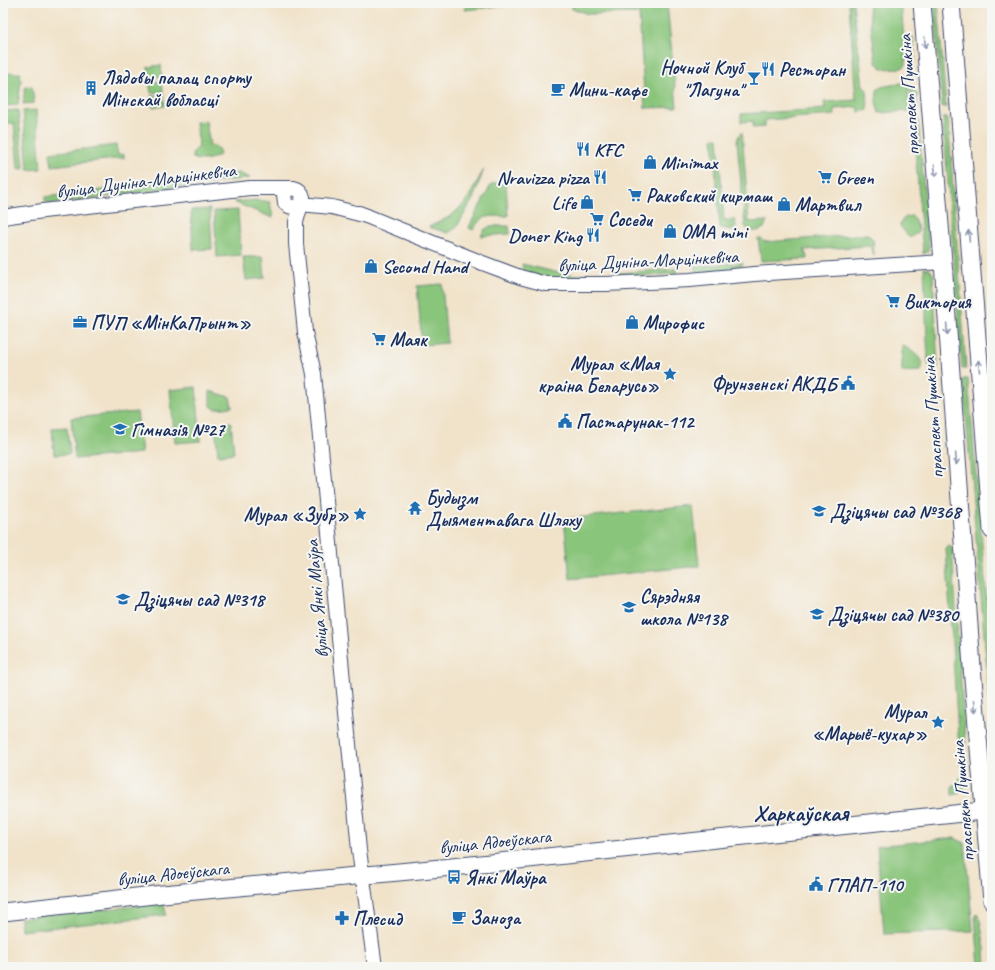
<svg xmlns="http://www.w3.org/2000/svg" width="995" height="970" viewBox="0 0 995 970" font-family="Caveat,sans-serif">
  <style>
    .green { fill: #8ac57b; stroke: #527a6c }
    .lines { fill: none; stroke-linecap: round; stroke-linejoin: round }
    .minor-casing { stroke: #3b4a6e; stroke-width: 16 }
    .major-casing { stroke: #3b4a6e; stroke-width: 19 }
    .minor { stroke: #fff; stroke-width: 14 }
    .major { stroke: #fff; stroke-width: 17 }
    .oneway { stroke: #8d97ae }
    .labels { text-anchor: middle; stroke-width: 4; stroke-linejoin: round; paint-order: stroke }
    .poi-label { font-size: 19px; font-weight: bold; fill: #1b2f5e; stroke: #f6f6f2; text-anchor: start }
    .street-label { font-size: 19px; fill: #1b2f5e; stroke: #f6f6f2 }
    .district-label { font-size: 23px; font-weight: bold; fill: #1b2f5e; stroke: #f6f6f2 }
  </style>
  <rect width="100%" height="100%" fill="#f6f6f2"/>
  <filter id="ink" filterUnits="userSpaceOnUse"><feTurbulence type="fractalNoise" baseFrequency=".025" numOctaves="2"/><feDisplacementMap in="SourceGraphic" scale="8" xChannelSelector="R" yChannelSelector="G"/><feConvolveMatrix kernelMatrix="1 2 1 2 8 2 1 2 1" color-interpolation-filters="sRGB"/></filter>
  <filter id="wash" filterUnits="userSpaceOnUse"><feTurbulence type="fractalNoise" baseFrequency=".012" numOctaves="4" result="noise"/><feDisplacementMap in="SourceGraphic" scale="16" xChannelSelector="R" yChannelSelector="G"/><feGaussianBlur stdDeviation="0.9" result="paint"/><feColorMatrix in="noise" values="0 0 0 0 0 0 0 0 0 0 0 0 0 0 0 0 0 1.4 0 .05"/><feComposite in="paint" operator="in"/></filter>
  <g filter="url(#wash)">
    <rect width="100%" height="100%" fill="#f1e3ca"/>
    <g class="green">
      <polygon points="472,3 532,3 465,10 465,7"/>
      <polygon points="572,3 667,3 677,107 645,108 639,13 589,14 572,9"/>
      <polygon points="849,3 853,3 863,86 867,90 868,110 859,112 858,107 834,109 835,115 765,120 765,127 753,128 753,121 741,122 741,114 825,109 824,102 856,100"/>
      <polygon points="868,3 901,3 906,65 902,68 883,69 876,63"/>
      <polygon points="934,3 938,3 946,107 942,107"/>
      <polygon points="909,37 913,37 915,60 910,67 908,40"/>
      <polygon points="161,65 162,76 149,78 148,67"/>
      <polygon points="7,73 20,73 21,80 18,105 3,106 3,76"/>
      <polygon points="162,81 163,92 151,93 149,82"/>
      <polygon points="901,83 908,85 909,111 879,113 876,102 877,90 881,87"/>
      <polygon points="32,86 34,103 23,104 25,87"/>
      <polygon points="910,87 917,93 918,108 912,108"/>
      <polygon points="164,95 165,106 152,107 151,96"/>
      <polygon points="18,110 24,167 23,169 18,169 18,168 14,123 3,123 3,111"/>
      <polygon points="36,110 41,169 28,170 23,111"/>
      <polygon points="913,117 918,117 929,247 927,252 923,254"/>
      <polygon points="943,118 948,118 966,369 962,369"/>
      <path d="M206 121 210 146H215L219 150 220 155C213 159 201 162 193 158L192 153 199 147 196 122Z"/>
      <path d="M742 132 749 222 767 221 764 228C758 232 749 233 745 226L737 141 739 135Z"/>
      <polygon points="713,138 718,138 724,220 735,220 736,227 734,230 720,228"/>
      <polygon points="116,145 118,155 124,154 124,158 52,166 50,153"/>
      <polygon points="484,169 473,199 456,228 448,233 429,227 451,216 466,202"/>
      <polygon points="239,173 250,178 49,204 45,201 45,197"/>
      <path d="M495 183H506L508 216C491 217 482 213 473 230L469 228 470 225 491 185Z"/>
      <polygon points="255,200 270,202 273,218 234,202"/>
      <polygon points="210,209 212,249 193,250 191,210"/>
      <polygon points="238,210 241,255 217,257 214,211"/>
      <path d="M910 216H913L919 231 910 238 900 226C901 219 904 218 910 216Z"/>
      <polygon points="490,226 509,226 510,234 481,236 484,230"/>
      <polygon points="868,234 873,240 874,255 870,246 804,250 808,259 761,261 758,238 762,239 765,242"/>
      <polygon points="243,257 263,257 265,278 246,280"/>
      <polygon points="743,263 740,269 696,272 694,266"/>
      <polygon points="522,264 555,272 576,275 605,274 601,281 554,279 523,272"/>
      <polygon points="924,268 930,269 933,274 938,368 930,367 928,363"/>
      <polygon points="676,269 677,270 675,274 616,277 616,273"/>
      <polygon points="442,284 447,343 422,345 417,286"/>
      <path d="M902 345C910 350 927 359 921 371L902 372Z"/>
      <polygon points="963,379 968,379 992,662 992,732"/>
      <polygon points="196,387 201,441 175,443 170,390"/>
      <polygon points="210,391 230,397 232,407 215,409 210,405"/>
      <polygon points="137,412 142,453 75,459 71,418"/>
      <polygon points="231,422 234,453 218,455 215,424"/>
      <polygon points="67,427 70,454 54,455 52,428"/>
      <polygon points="693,506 699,566 570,579 564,519"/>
      <path d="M950 546 952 549C957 621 961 693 967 765H960L946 548Z"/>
      <path d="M968 776C967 786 963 794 952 795V788L961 777Z"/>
      <polygon points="954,838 965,843 973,931 884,934 877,846"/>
      <polygon points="164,903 166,915 21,931 21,918"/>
      <polygon points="979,914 985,949 986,967 979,967 975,915"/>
    </g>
  </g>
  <g filter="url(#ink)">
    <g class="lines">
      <defs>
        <g id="minor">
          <polyline points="359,213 480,262 520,277 546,284 606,284 690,280 754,274 943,262"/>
          <path d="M367 216 332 207 300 204C295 208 290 208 285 203L284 194C290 185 300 187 303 197L296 222V244L305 332 314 374 359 850 375 967"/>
          <polyline points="3,217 43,211 250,188 293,188"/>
        </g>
        <g id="major">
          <polyline points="922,3 943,262 972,667 992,901"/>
          <polyline points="951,3 992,530"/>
          <polyline points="3,912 163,894 452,867 992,810"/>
        </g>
      </defs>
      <use href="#minor" class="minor-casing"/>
      <use href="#major" class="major-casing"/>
      <use href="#minor" class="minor"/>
      <use href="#major" class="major"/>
    </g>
    <defs><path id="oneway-shaft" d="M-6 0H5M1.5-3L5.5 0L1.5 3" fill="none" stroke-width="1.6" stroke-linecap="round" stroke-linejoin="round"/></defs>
    <g class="oneway">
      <use href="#oneway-shaft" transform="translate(925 42) rotate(86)"/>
      <use href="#oneway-shaft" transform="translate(935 171) rotate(85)"/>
      <use href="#oneway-shaft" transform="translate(969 236) rotate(-94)"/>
      <use href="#oneway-shaft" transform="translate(947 329) rotate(86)"/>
      <use href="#oneway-shaft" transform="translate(979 366) rotate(-95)"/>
      <use href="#oneway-shaft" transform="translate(956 459) rotate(86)"/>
      <use href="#oneway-shaft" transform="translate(975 706) rotate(85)"/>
    </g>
  </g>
  <defs>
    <symbol id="restaurant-bare" viewBox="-9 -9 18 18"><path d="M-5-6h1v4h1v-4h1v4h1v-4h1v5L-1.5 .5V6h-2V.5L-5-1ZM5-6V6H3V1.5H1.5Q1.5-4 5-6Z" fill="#1f6fb2" stroke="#f6f6f2" stroke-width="2.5" paint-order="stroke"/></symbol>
    <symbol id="bar-bare" viewBox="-9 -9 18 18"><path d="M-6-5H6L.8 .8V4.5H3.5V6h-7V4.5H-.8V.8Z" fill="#1f6fb2" stroke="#f6f6f2" stroke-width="2.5" paint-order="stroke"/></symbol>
    <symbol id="building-bare" viewBox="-9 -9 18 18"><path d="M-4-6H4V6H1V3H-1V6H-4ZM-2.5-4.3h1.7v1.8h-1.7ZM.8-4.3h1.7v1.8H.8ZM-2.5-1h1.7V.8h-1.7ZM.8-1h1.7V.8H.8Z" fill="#1f6fb2" stroke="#f6f6f2" stroke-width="2.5" paint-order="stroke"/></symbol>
    <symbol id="cafe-bare" viewBox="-9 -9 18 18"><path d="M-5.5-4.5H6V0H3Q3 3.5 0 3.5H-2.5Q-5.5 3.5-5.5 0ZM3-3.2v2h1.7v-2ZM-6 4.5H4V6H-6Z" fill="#1f6fb2" stroke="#f6f6f2" stroke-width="2.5" paint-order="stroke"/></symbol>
    <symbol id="shop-bare" viewBox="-9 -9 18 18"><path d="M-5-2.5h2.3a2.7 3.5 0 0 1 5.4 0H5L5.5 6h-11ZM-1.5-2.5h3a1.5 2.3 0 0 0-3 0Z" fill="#1f6fb2" stroke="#f6f6f2" stroke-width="2.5" paint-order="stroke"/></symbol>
    <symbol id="supermarket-bare" viewBox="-9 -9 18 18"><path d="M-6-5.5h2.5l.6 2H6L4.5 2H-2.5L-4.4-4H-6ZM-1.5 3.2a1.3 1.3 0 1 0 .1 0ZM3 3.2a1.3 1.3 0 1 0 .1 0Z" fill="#1f6fb2" stroke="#f6f6f2" stroke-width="2.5" paint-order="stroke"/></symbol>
    <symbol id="office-bare" viewBox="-9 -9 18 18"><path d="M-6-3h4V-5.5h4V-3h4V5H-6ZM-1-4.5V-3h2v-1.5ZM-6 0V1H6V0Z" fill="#1f6fb2" stroke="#f6f6f2" stroke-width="2.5" paint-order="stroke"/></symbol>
    <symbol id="sight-bare" viewBox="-9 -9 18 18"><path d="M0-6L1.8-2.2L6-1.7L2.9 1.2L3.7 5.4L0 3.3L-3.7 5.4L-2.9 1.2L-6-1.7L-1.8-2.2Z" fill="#1f6fb2" stroke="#f6f6f2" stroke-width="2.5" paint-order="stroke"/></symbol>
    <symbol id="civic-bare" viewBox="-9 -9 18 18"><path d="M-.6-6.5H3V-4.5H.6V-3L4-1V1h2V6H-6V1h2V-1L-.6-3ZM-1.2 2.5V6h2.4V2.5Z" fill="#1f6fb2" stroke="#f6f6f2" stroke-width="2.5" paint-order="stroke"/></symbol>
    <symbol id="school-bare" viewBox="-9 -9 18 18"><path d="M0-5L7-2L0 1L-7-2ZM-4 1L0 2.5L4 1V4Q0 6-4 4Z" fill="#1f6fb2" stroke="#f6f6f2" stroke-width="2.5" paint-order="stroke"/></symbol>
    <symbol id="temple-bare" viewBox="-9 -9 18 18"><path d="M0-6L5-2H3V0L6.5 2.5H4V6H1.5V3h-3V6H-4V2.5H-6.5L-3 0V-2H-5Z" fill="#1f6fb2" stroke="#f6f6f2" stroke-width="2.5" paint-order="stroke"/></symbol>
    <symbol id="bus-bare" viewBox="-9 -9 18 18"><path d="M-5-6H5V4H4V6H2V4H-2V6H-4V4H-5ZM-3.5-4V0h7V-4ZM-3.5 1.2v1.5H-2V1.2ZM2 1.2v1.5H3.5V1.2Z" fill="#1f6fb2" stroke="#f6f6f2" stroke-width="2.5" paint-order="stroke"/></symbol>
    <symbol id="pharmacy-bare" viewBox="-9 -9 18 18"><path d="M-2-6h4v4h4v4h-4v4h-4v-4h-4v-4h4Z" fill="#1f6fb2" stroke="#f6f6f2" stroke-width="2.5" paint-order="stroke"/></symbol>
  </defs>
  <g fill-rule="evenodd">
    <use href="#restaurant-bare" x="758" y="59" width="20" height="20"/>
    <use href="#bar-bare" x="744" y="68" width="20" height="20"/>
    <use href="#building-bare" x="81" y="78" width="20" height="20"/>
    <use href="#cafe-bare" x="548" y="79" width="20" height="20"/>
    <use href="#restaurant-bare" x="573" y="139" width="20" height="20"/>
    <use href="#shop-bare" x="640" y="152" width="20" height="20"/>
    <use href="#restaurant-bare" x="590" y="167" width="20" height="20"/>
    <use href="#supermarket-bare" x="815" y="167" width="20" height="20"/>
    <use href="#supermarket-bare" x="625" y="185" width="20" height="20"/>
    <use href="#shop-bare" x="577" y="192" width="20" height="20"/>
    <use href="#shop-bare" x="774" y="194" width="20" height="20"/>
    <use href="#supermarket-bare" x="587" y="209" width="20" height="20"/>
    <use href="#shop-bare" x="660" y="221" width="20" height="20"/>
    <use href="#restaurant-bare" x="583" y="225" width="20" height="20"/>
    <use href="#shop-bare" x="361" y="256" width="20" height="20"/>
    <use href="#supermarket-bare" x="883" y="291" width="20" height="20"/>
    <use href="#office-bare" x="70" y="312" width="20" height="20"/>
    <use href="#shop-bare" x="622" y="312" width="20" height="20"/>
    <use href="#supermarket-bare" x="369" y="329" width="20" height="20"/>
    <use href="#sight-bare" x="660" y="364" width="20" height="20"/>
    <use href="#civic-bare" x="838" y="373" width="20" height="20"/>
    <use href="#civic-bare" x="555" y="411" width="20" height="20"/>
    <use href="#school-bare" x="110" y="419" width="20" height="20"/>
    <use href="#temple-bare" x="405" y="498" width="20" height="20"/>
    <use href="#school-bare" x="809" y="501" width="20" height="20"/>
    <use href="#sight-bare" x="350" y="504" width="20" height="20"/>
    <use href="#school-bare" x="113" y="589" width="20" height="20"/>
    <use href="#school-bare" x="619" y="597" width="20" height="20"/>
    <use href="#school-bare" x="807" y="604" width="20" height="20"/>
    <use href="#sight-bare" x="928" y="712" width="20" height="20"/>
    <use href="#bus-bare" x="444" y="867" width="20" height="20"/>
    <use href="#civic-bare" x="806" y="874" width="20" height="20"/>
    <use href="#cafe-bare" x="449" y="907" width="20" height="20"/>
    <use href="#pharmacy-bare" x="332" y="908" width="20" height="20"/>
  </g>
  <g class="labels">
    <g class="poi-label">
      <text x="743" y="74" text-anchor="end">Ночной Клуб<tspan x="743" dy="22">"Лагуна"</tspan></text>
      <text x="779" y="76">Ресторан</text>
      <text x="102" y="84">Лядовы палац спорту<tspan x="102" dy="22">Мінскай вобласці</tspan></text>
      <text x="569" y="96">Мини-кафе</text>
      <text x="594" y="156">KFC</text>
      <text x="661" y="169">Minimax</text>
      <text x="589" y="184" text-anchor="end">Nravizza pizza</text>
      <text x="836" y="184">Green</text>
      <text x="646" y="202">Раковский кирмаш</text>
      <text x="576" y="209" text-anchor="end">Life</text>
      <text x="795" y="211">Мартвил</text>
      <text x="608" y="226">Соседи</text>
      <text x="681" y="238">ОМА mini</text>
      <text x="582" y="242" text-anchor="end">Doner King</text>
      <text x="382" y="273">Second Hand</text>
      <text x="904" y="308">Виктория</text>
      <text x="91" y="329">ПУП «МінКаПрынт»</text>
      <text x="643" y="329">Мирофис</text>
      <text x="390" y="346">Маяк</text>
      <text x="659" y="370" text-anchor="end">Мурал «Мая<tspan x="659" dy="22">краіна Беларусь»</tspan></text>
      <text x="837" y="390" text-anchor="end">Фрунзенскі АКДБ</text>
      <text x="576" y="428">Пастарунак-112</text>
      <text x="131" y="436">Гімназія №27</text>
      <text x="426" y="504">Будызм<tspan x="426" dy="22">Дыяментавага Шляху</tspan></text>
      <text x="830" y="518">Дзіцячы сад №368</text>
      <text x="349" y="521" text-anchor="end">Мурал «Зубр»</text>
      <text x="640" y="603">Сярэдняя<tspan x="640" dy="22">школа №138</tspan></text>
      <text x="134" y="606">Дзіцячы сад №318</text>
      <text x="828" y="621">Дзіцячы сад №380</text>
      <text x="927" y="718" text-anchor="end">Мурал<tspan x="927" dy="22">«Марыё-кухар»</tspan></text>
      <text x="465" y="884">Янкі Маўра</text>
      <text x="827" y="891">ГПАП-110</text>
      <text x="470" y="924">Заноза</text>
      <text x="353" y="925">Плесид</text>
    </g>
    <g class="street-label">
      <text transform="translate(908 95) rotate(-94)" y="7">праспект Пушкіна</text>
      <text transform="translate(146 180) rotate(-7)" y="7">вуліца Дуніна-Марцінкевіча</text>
      <text transform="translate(648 260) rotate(-3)" y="7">вуліца Дуніна-Марцінкевіча</text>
      <text transform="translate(932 418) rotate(-94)" y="7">праспект Пушкіна</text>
      <text transform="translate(316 599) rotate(-95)" y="7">вуліца Янкі Маўра</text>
      <text transform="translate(962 801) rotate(-95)" y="7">праспект Пушкіна</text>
      <text transform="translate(495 841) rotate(-6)" y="7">вуліца Адоеўскага</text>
      <text transform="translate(173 873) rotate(-6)" y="7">вуліца Адоеўскага</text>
    </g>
    <g class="district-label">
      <text x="801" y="821">Харкаўская</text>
    </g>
  </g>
  <rect width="995" height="970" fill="none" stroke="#f6f6f2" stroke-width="16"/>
</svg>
